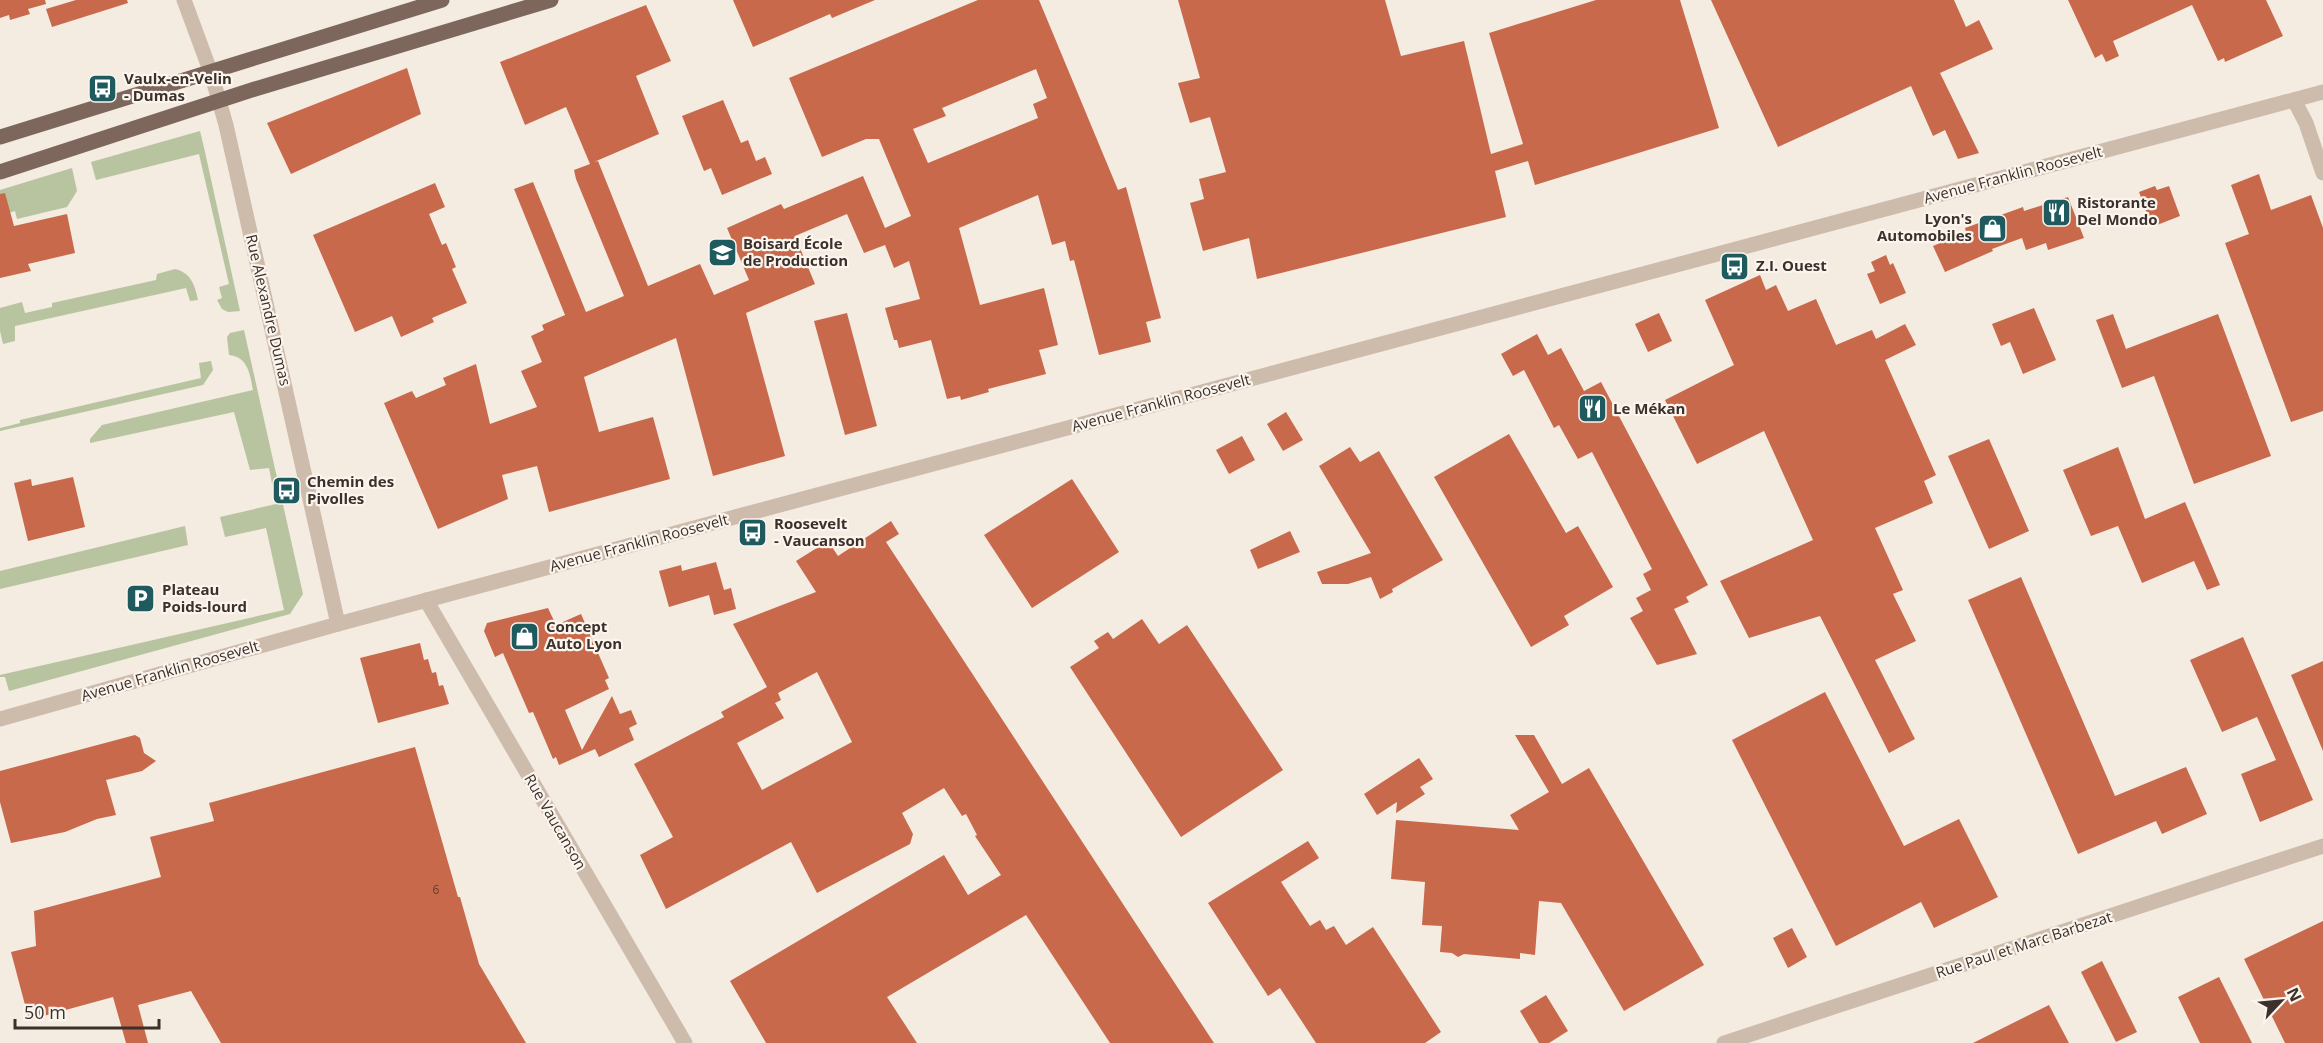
<svg xmlns="http://www.w3.org/2000/svg" width="2323" height="1043" viewBox="0 0 2323 1043" font-family="'Open Sans',sans-serif">
  <style>
    .green { fill: #b8c4a0 }
    .building { fill: #c8694b; fill-rule: evenodd }
    .lines { fill: none; stroke-linecap: round; stroke-linejoin: round }
    .minor { stroke: #cdbbac; stroke-width: 15 }
    .major { stroke: #7d675c; stroke-width: 15 }
    .labels { text-anchor: middle; stroke-width: 4.5; stroke-linejoin: round; paint-order: stroke }
    .number-label { font-size: 12px; fill: #5e3e33 }
    .poi-label { font-size: 15px; font-weight: bold; fill: #3b302b; stroke: #fbf5ee; text-anchor: start }
    .street-label { font-size: 15px; fill: #3b302b; stroke: #fbf5ee }
  </style>
  <rect width="100%" height="100%" fill="#f4ebe1"/>
  <g class="green">
    <polygon points="200,131 205,152 240,311 228,312 222,309 217,300 222,298 219,287 229,284 199,154 96,180 91,162"/>
    <polygon points="72,168 77,191 67,207 17,219 15,211 0,216 0,190"/>
    <path d="M175 269C191 273 195 285 198 300L190 301 186 288 15 326V341L3 344 0 331V308L22 302 25 313 52 307V303L156 280 157 274Z"/>
    <path d="M244 330 303 594 290 614 9 691 5 677H0V675L284 610 266 528 225 537 220 517 276 504 269 468 250 470 234 412 90 443V439L102 425 253 390C250 374 248 357 229 355L227 337 230 333Z"/>
    <polygon points="211,361 213,370 203,385 0,431 0,428 20,423 20,420 201,378 199,363"/>
    <polygon points="185,526 188,545 0,589 0,571"/>
  </g>
  <g class="building">
    <polygon points="0,0 45,0 46,4 28,9 30,14 10,20 9,15 0,18"/>
    <polygon points="76,0 127,0 128,3 52,27 46,9"/>
    <polygon points="733,0 875,0 832,18 830,14 753,47"/>
    <path d="M978 0H1039L1118 190 1126 187 1161 318 1146 322 1151 342 1099 355 1074 260 1070 261 1065 241 1052 245 1038 195 959 228 980 305 1044 288 1058 345 1039 350 1046 374 988 389 989 392 961 400 960 396 947 399 931 340 899 348 897 340H894L885 308 920 299 909 261 894 268 885 245 864 253 847 214 795 236 815 284 746 313 785 456 713 476 676 338 584 377 599 432 653 417 670 479 549 512 537 466 502 475 508 499 438 529 384 403 412 391 416 398 446 385 443 378 476 364 490 424 537 407 521 371 542 362 531 336 544 330 542 325 565 315 514 189 533 182 586 312 624 296 576 179 574 170 590 164 566 107 525 125 500 62 646 5 671 61 636 76 659 134 594 162 598 161 648 286 700 264 714 295 749 280 727 228 781 204 784 209 863 176 885 228 911 216 879 139H866L822 157 789 78ZM1036 69 1047 98 1033 104 1038 118 928 163 913 129 946 116 942 108Z"/>
    <polygon points="1178,0 1385,0 1401,56 1464,41 1491,154 1523,144 1489,33 1596,0 1680,0 1719,128 1535,185 1528,161 1495,171 1506,217 1257,279 1249,238 1203,251 1190,203 1204,199 1199,179 1226,172 1210,117 1190,123 1178,83 1200,78"/>
    <polygon points="1711,0 1954,0 1966,27 1979,20 1993,49 1940,73 1979,153 1958,159 1945,130 1933,136 1911,86 1778,147"/>
    <polygon points="2068,0 2266,0 2283,36 2225,62 2224,58 2218,61 2192,5 2113,41 2119,56 2106,62 2102,54 2095,58"/>
    <polygon points="407,68 421,114 291,174 267,123"/>
    <polygon points="723,100 741,143 748,140 756,161 765,157 772,174 722,195 711,168 704,171 682,116"/>
    <polygon points="2259,174 2271,210 2311,195 2323,228 2323,411 2291,422 2225,243 2249,234 2231,185"/>
    <polygon points="435,183 445,207 429,214 442,245 446,243 456,267 452,269 467,303 432,318 434,322 401,337 392,316 355,332 313,235"/>
    <polygon points="2155,186 2157,190 2169,186 2180,216 2152,227 2139,192"/>
    <polygon points="5,193 14,226 67,214 75,253 28,264 31,271 0,278 0,194"/>
    <polygon points="2068,197 2084,238 2048,250 2046,243 2026,250 2022,238 1992,249 1993,251 1945,272 1933,246 1966,232 1965,228 2023,207 2024,211"/>
    <polygon points="1886,255 1890,265 1893,263 1906,293 1880,304 1867,274 1875,271 1871,262"/>
    <polygon points="1760,275 1766,290 1776,285 1788,311 1816,299 1836,345 1872,330 1876,339 1905,324 1916,345 1885,360 1936,475 1924,481 1933,503 1875,528 1903,590 1893,594 1916,641 1875,660 1915,739 1889,753 1820,616 1749,638 1720,581 1813,540 1764,431 1697,464 1665,400 1734,365 1705,300"/>
    <polygon points="2034,308 2056,360 2023,374 2010,342 2001,346 1992,324"/>
    <polygon points="847,313 877,426 845,435 814,321"/>
    <polygon points="1659,313 1672,341 1648,352 1635,324"/>
    <polygon points="2113,314 2126,349 2218,314 2271,456 2194,484 2154,376 2122,388 2096,320"/>
    <polygon points="1537,334 1548,355 1561,348 1584,391 1601,382 1708,585 1686,597 1689,602 1674,609 1697,654 1657,665 1630,618 1643,611 1636,598 1651,590 1643,574 1652,569 1592,452 1578,459 1559,425 1554,428 1524,370 1513,376 1501,354"/>
    <polygon points="1286,412 1303,440 1283,451 1267,424"/>
    <polygon points="1509,434 1566,533 1578,526 1613,587 1564,616 1569,625 1531,647 1434,477"/>
    <polygon points="1242,436 1255,460 1229,474 1216,450"/>
    <polygon points="1989,439 2029,531 1989,549 1948,456"/>
    <polygon points="1350,447 1360,462 1379,451 1443,560 1392,589 1393,592 1380,599 1371,577 1348,584 1322,584 1317,572 1371,553 1319,466"/>
    <polygon points="2118,447 2145,519 2185,502 2220,585 2207,590 2194,561 2142,583 2118,526 2091,536 2063,470"/>
    <polygon points="73,477 85,527 28,541 14,483 31,479 32,486"/>
    <polygon points="1072,479 1119,552 1032,608 984,535"/>
    <path d="M891 521 899 534 886 542 1214 1043H1110L1026 915 887 997 917 1043H766L730 981 944 855 968 895 1001 875 975 836 977 835 966 814 962 816 944 788 902 813 913 834 910 844 817 893 791 842 666 909 640 855 673 837 634 764 724 717 721 712 767 687 733 624 816 592 796 561 828 541 838 556ZM817 672 852 742 762 790 737 743 784 718 775 703 781 700 778 693Z"/>
    <polygon points="1290,531 1300,552 1258,569 1250,550"/>
    <polygon points="716,562 724,590 731,588 736,609 714,615 709,595 669,607 659,571 681,565 682,571"/>
    <polygon points="2021,577 2115,796 2186,767 2207,814 2162,834 2156,821 2078,854 1968,600"/>
    <polygon points="548,608 556,625 581,614 609,678 605,680 609,689 565,710 582,750 612,696 620,714 631,710 637,724 629,728 634,740 599,757 595,749 559,765 556,757 553,759 533,712 529,713 503,653 495,657 484,631 487,623"/>
    <polygon points="1142,619 1159,644 1187,625 1283,770 1181,837 1070,667 1099,648 1094,641 1108,632 1113,639"/>
    <polygon points="2243,637 2313,800 2260,822 2241,774 2276,760 2257,717 2222,732 2190,660"/>
    <polygon points="420,643 424,660 428,659 432,673 436,672 439,686 443,685 449,704 378,723 360,658"/>
    <polygon points="2323,661 2323,751 2291,675"/>
    <polygon points="1825,692 1904,846 1959,819 1998,897 1934,928 1921,902 1836,946 1732,740"/>
    <polygon points="135,735 140,738 144,753 156,761 142,771 106,780 116,815 97,819 65,832 11,843 0,802 0,771"/>
    <polygon points="1515,735 1534,735 1562,784 1589,768 1704,965 1624,1011 1561,903 1539,901 1535,955 1520,953 1520,959 1464,954 1458,957 1452,953 1440,952 1442,926 1422,925 1425,882 1391,879 1396,820 1519,830 1510,815 1549,792"/>
    <polygon points="415,747 458,897 460,897 479,964 526,1043 221,1043 191,991 138,1005 148,1043 126,1043 113,997 29,1020 11,952 36,946 34,911 161,877 150,837 214,821 209,803"/>
    <polygon points="1419,758 1433,779 1420,787 1425,794 1396,813 1397,802 1377,815 1364,794"/>
    <polygon points="1308,841 1319,858 1281,882 1310,926 1320,920 1326,930 1334,926 1346,945 1373,927 1441,1032 1425,1043 1316,1043 1280,988 1268,996 1208,903"/>
    <polygon points="2323,921 2323,1043 2285,1043 2244,959"/>
    <polygon points="1792,928 1807,957 1788,968 1773,938"/>
    <polygon points="2102,961 2137,1032 2116,1042 2081,972"/>
    <polygon points="2219,977 2252,1043 2200,1043 2178,997"/>
    <polygon points="1546,995 1568,1031 1549,1043 1539,1043 1520,1011"/>
    <polygon points="2049,1005 2069,1043 1973,1043"/>
  </g>
  <g class="lines">
    <g class="minor">
      <polyline points="184,0 211,73 226,125 338,624"/>
      <polyline points="2294,100 2306,123 2323,173"/>
      <polyline points="426,600 685,1043"/>
      <polyline points="0,719 338,624 746,514 2323,92"/>
      <polyline points="1724,1043 2323,846"/>
    </g>
    <g class="major">
      <polyline points="0,137 442,0"/>
      <polyline points="0,172 255,89 551,0"/>
    </g>
  </g>
  <defs>
    <symbol id="bus-square" viewBox="-11 -11 22 22"><rect x="-9" y="-9" width="18" height="18" rx="4" fill="#1f5a5e" stroke="#fbf5ee"/><path d="M-5-6H5V4H4V6H2V4H-2V6H-4V4H-5ZM-3.5-4V0h7V-4ZM-3.5 1.2v1.5H-2V1.2ZM2 1.2v1.5H3.5V1.2Z" fill="#fff"/></symbol>
    <symbol id="restaurant-square" viewBox="-11 -11 22 22"><rect x="-9" y="-9" width="18" height="18" rx="4" fill="#1f5a5e" stroke="#fbf5ee"/><path d="M-5-6h1v4h1v-4h1v4h1v-4h1v5L-1.5 .5V6h-2V.5L-5-1ZM5-6V6H3V1.5H1.5Q1.5-4 5-6Z" fill="#fff"/></symbol>
    <symbol id="shop-square" viewBox="-11 -11 22 22"><rect x="-9" y="-9" width="18" height="18" rx="4" fill="#1f5a5e" stroke="#fbf5ee"/><path d="M-5-2.5h2.3a2.7 3.5 0 0 1 5.4 0H5L5.5 6h-11ZM-1.5-2.5h3a1.5 2.3 0 0 0-3 0Z" fill="#fff"/></symbol>
    <symbol id="school-square" viewBox="-11 -11 22 22"><rect x="-9" y="-9" width="18" height="18" rx="4" fill="#1f5a5e" stroke="#fbf5ee"/><path d="M0-5L7-2L0 1L-7-2ZM-4 1L0 2.5L4 1V4Q0 6-4 4Z" fill="#fff"/></symbol>
    <symbol id="parking-square" viewBox="-11 -11 22 22"><rect x="-9" y="-9" width="18" height="18" rx="4" fill="#1f5a5e" stroke="#fbf5ee"/><path d="M-3.5-5.5H1a3.5 3.5 0 0 1 0 7H-1V5.5H-3.5ZM-1-3.4V-.6H.8a1.4 1.4 0 0 0 0-2.8Z" fill="#fff"/></symbol>
  </defs>
  <g fill-rule="evenodd">
    <use href="#bus-square" x="86" y="72" width="33" height="33"/>
    <use href="#restaurant-square" x="2040" y="196" width="33" height="33"/>
    <use href="#shop-square" x="1976" y="212" width="33" height="33"/>
    <use href="#school-square" x="706" y="236" width="33" height="33"/>
    <use href="#bus-square" x="1718" y="250" width="33" height="33"/>
    <use href="#restaurant-square" x="1576" y="392" width="33" height="33"/>
    <use href="#bus-square" x="270" y="474" width="33" height="33"/>
    <use href="#bus-square" x="736" y="516" width="33" height="33"/>
    <use href="#parking-square" x="124" y="582" width="33" height="33"/>
    <use href="#shop-square" x="508" y="620" width="33" height="33"/>
  </g>
  <g class="labels">
    <g class="number-label">
      <text x="436" y="894">6</text>
    </g>
    <g class="poi-label">
      <text x="124" y="84">Vaulx-en-Velin<tspan x="124" dy="17">- Dumas</tspan></text>
      <text x="2077" y="208">Ristorante<tspan x="2077" dy="17">Del Mondo</tspan></text>
      <text x="1972" y="224" text-anchor="end">Lyon's<tspan x="1972" dy="17">Automobiles</tspan></text>
      <text x="743" y="249">Boisard École<tspan x="743" dy="17">de Production</tspan></text>
      <text x="1756" y="271">Z.I. Ouest</text>
      <text x="1613" y="414">Le Mékan</text>
      <text x="307" y="487">Chemin des<tspan x="307" dy="17">Pivolles</tspan></text>
      <text x="774" y="529">Roosevelt<tspan x="774" dy="17">- Vaucanson</tspan></text>
      <text x="162" y="595">Plateau<tspan x="162" dy="17">Poids-lourd</tspan></text>
      <text x="546" y="632">Concept<tspan x="546" dy="17">Auto Lyon</tspan></text>
    </g>
    <g class="street-label">
      <text transform="translate(2013 175) rotate(-15)" y="5">Avenue Franklin Roosevelt</text>
      <text transform="translate(268 310) rotate(77)" y="5">Rue Alexandre Dumas</text>
      <text transform="translate(1161 403) rotate(-15)" y="5">Avenue Franklin Roosevelt</text>
      <text transform="translate(639 543) rotate(-15)" y="5">Avenue Franklin Roosevelt</text>
      <text transform="translate(170 671) rotate(-16)" y="5">Avenue Franklin Roosevelt</text>
      <text transform="translate(555 822) rotate(60)" y="5">Rue Vaucanson</text>
      <text transform="translate(2024 945) rotate(-18)" y="5">Rue Paul et Marc Barbezat</text>
    </g>
  </g>
  <g transform="translate(2281 1001) rotate(64)" stroke="#fbf5ee" stroke-width="4.5" paint-order="stroke">
  <path d="M0-4.5L10 22L0 15L-10 22Z" fill="#3b302b"/>
  <text y="-9" font-size="16" font-weight="bold" text-anchor="middle" fill="#3b302b">N</text>
  </g>
  <path d="M15 1019v9h144v-9" fill="none" stroke="#3b302b" stroke-width="3"/>
  <text x="24" y="1019" font-size="18" fill="#3b302b" stroke="#fbf5ee" stroke-width="4.5" paint-order="stroke">50 m</text>
</svg>
